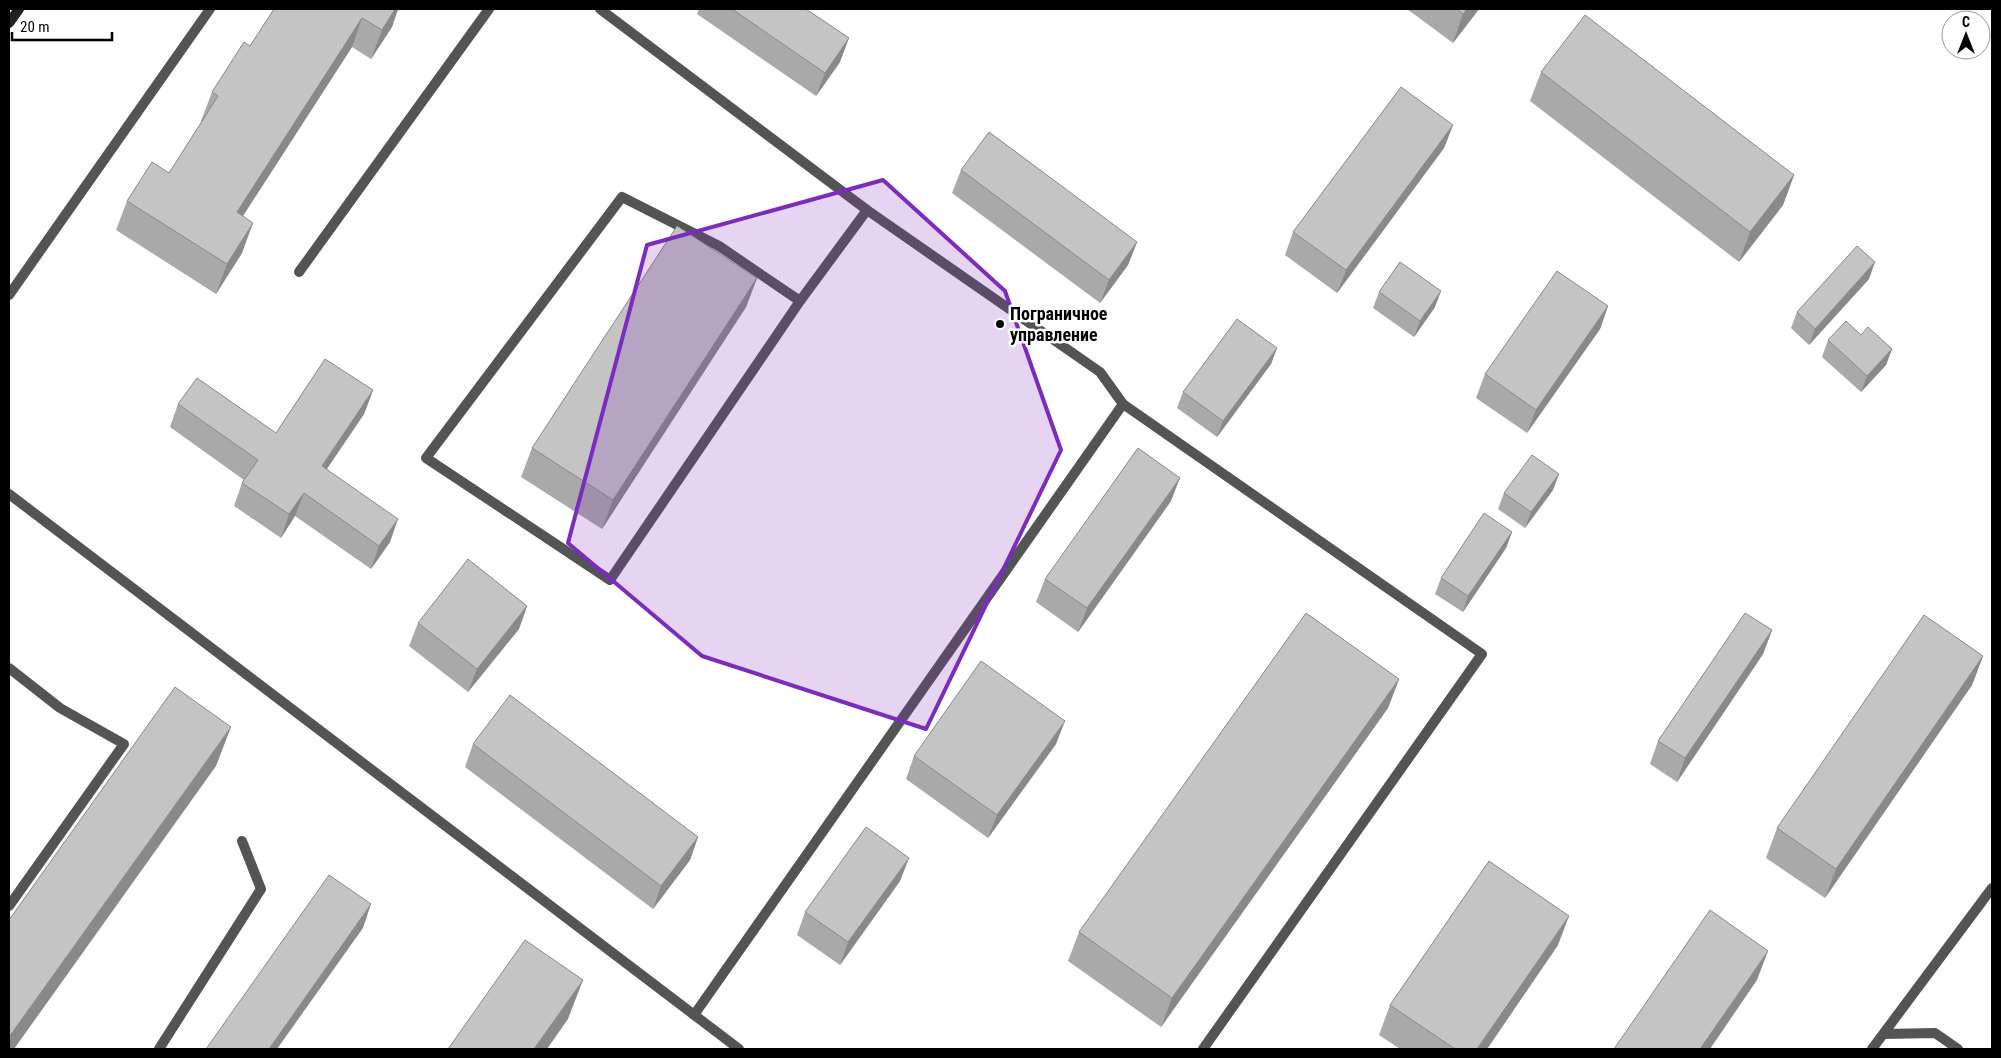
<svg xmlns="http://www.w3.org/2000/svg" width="2001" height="1058" viewBox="0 0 2001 1058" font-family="'Roboto Condensed',sans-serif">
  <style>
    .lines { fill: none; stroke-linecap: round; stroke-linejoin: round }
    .service { stroke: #545454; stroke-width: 10 }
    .secondary { stroke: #212121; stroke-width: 10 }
    .wall { fill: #a9a9a9 }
    .shaded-wall { fill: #898989 }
    .building { fill: #c4c4c4; stroke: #898989 }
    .marked { fill: #7b2cbf; fill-opacity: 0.2; stroke: #7b2cbf; stroke-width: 4; stroke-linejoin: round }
    .poi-dot { fill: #000; stroke: #fff; stroke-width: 2 }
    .labels { text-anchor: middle; stroke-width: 5; stroke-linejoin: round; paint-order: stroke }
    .poi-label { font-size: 18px; font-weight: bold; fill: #000; stroke: #fff; text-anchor: start }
  </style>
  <rect width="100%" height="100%" fill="#fff"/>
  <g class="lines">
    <g class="service">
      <polyline points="600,9 867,210 1100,372 1123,404 1482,654 1203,1049"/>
      <polyline points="299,272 489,9"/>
      <polyline points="9,295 210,9"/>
      <polyline points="800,301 719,246 622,197 426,458 610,580 800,301 867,210"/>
      <polyline points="9,494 739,1049"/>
      <polyline points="9,668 60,708 124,744 9,906"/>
      <polyline points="694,1015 1123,404"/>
      <polyline points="1884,1034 1935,1033 1958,1049"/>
      <polyline points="159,1049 261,889 242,841"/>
      <polyline points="1872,1049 1992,888"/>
    </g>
    <polyline class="secondary" points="9,23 19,9"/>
  </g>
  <g class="wall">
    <polygon points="274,9 398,9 392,27 371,59 352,47 243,216 242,253 216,294 116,230 127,201 169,173 202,122 201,121 212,92 250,46"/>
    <polygon points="699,9 806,9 840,62 816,96 697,14"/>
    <polygon points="1407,9 1479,9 1453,43"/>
    <polygon points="1541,72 1794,175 1783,205 1739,262 1530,101"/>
    <polygon points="1453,125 1444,148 1337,293 1285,255 1293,232"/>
    <polygon points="961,170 1137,242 1128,265 1100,303 952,193"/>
    <polygon points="757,278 746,307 602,529 521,477 532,448"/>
    <polygon points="1869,279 1809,345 1791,328 1797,312"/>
    <polygon points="1379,292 1435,307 1414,337 1373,308"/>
    <polygon points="1608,306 1600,329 1527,433 1476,398 1485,374"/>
    <polygon points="1861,335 1892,349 1886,365 1861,392 1822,357 1828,340"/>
    <polygon points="1277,348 1271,364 1217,437 1177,408 1183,392"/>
    <polygon points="373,390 364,414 327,469 390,542 371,569 295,516 281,538 234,506 242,483 244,480 170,427 178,404 276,433"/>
    <polygon points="1553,490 1525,528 1498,509 1504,493"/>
    <polygon points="1171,501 1078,632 1036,602 1045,579"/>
    <polygon points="1512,532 1506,548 1463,612 1435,594 1441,578"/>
    <polygon points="527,606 519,629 468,692 409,646 418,623"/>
    <polygon points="1772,630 1763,654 1677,782 1650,764 1658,741"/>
    <polygon points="1983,656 1972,685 1825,898 1766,858 1777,828"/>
    <polygon points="1399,679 1388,708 1161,1027 1068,961 1079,932"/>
    <polygon points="473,744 698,837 690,860 653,909 465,767"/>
    <polygon points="1056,744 988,838 906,779 914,756"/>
    <polygon points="900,881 840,965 797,935 805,912"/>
    <polygon points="1558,945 1487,1049 1400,1049 1379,1035 1390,1005"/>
  </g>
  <g class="shaded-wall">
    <polygon points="395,9 398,9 392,27 371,59 382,30"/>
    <polygon points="1467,9 1479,9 1453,43 1463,14"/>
    <polygon points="362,18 352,47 226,242 237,212"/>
    <polygon points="849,38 840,62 816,96 825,73"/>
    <polygon points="1453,125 1444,148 1337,293 1346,270"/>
    <polygon points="1794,175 1783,205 1739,262 1750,232"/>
    <polygon points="253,223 242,253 216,294 227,264"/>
    <polygon points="1137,242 1128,265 1100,303 1109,280"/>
    <polygon points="1875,262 1869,279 1809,345 1815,329"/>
    <polygon points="757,278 746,307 602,529 613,500"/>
    <polygon points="1441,291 1435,307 1414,337 1420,321"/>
    <polygon points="1608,306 1600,329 1527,433 1536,410"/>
    <polygon points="1277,348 1271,364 1217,437 1223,421"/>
    <polygon points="1892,349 1886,365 1861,392 1867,376"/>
    <polygon points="373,390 364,414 313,489 322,466"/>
    <polygon points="1559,474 1553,490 1525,528 1531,512"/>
    <polygon points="1180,478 1171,501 1078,632 1087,608"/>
    <polygon points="304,493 295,516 281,538 289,514"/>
    <polygon points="398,519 390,542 371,569 379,546"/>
    <polygon points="1512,532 1506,548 1463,612 1468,596"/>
    <polygon points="527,606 519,629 468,692 477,669"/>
    <polygon points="1772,630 1763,654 1677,782 1685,758"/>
    <polygon points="1983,656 1972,685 1825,898 1836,869"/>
    <polygon points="1399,679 1388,708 1161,1027 1172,998"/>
    <polygon points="1065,721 1056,744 988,838 997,815"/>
    <polygon points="231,727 216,766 14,1049 9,1049 9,1037"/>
    <polygon points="698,837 690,860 653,909 661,886"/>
    <polygon points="909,858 900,881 840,965 848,942"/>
    <polygon points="371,904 363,928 277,1049 269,1049"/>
    <polygon points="1569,916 1558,945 1487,1049 1477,1049"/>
    <polygon points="1768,951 1757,980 1710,1049 1700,1049"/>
    <polygon points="583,980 568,1019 547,1049 534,1049"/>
  </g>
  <g class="building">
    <polygon points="274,9 395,9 382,30 362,18 237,212 253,223 227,264 127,201 152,162 169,173 218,96 212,92 244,42 250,46"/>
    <polygon points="732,9 806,9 849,38 825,73"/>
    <polygon points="1457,9 1467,9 1463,14"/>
    <polygon points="1585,15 1794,175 1750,232 1541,72"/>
    <polygon points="1401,87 1453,125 1346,270 1293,232"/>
    <polygon points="989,132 1137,242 1109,280 961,170"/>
    <polygon points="677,226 757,278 613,500 532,448"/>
    <polygon points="1857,246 1875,262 1815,329 1797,312"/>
    <polygon points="1400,262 1441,291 1420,321 1379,292"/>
    <polygon points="1557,271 1608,306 1536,410 1485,374"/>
    <polygon points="1237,319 1277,348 1223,421 1183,392"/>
    <polygon points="1846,321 1861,335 1868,327 1892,349 1867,376 1828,340"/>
    <polygon points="325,359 373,390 322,466 398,519 379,546 304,493 289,514 242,483 258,460 178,404 197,378 276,433"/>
    <polygon points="1138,448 1180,478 1087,608 1045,579"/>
    <polygon points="1532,455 1559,474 1531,512 1504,493"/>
    <polygon points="1484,513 1512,532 1468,596 1441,578"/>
    <polygon points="468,559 527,606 477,669 418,623"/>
    <polygon points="1306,613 1399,679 1172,998 1079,932"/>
    <polygon points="1745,613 1772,630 1685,758 1658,741"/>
    <polygon points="1924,615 1983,656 1836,869 1777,828"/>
    <polygon points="981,661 1065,721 997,815 914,756"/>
    <polygon points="175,687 231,727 9,1037 9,920"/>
    <polygon points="510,695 698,837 661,886 473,744"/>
    <polygon points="866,827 909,858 848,942 805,912"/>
    <polygon points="1489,861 1569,916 1477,1049 1455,1049 1390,1005"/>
    <polygon points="329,875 371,904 269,1049 206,1049"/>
    <polygon points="1710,910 1768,951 1700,1049 1614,1049"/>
    <polygon points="525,940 583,980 534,1049 448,1049"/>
  </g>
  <path class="marked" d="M883 180 1005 291 1061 450 926 729 702 656 568 543 647 245Z"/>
  <circle class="poi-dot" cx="1000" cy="324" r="5"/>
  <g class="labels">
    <g class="poi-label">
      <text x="1010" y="320">Пограничное<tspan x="1010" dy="21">управление</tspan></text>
    </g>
  </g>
  <rect width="2001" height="1058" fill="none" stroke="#000000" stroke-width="20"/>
  <g transform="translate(1966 35)"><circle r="24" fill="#ffffff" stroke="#999999"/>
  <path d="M0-4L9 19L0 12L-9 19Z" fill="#000000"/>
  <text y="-8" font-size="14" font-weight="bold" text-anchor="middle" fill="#000000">С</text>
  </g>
  <path d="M12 32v8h100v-8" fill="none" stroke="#000000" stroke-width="2.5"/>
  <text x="20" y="32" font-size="15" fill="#000000" stroke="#ffffff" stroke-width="4" paint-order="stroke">20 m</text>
</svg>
